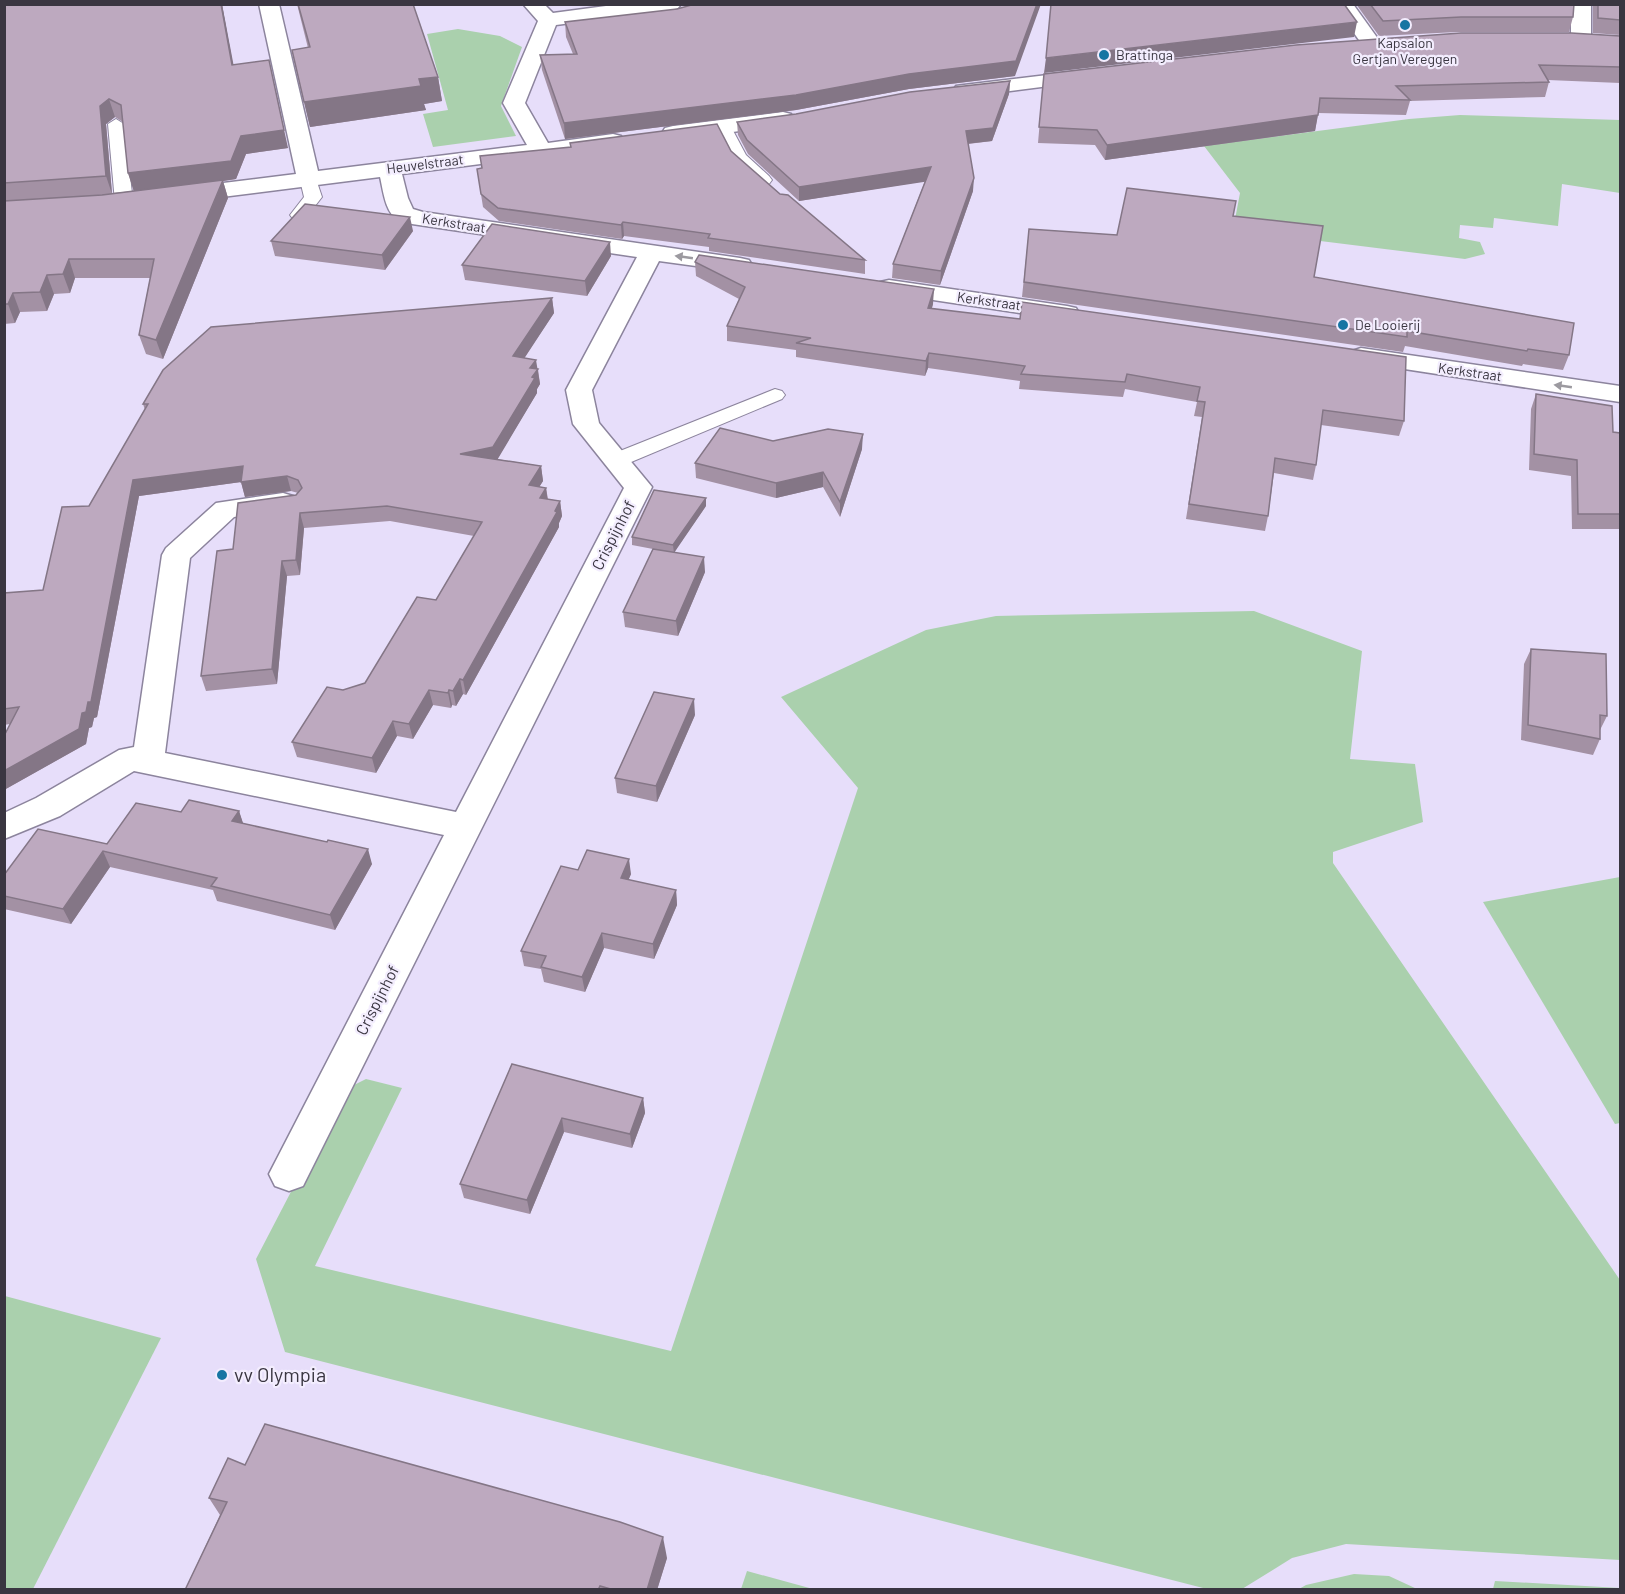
<svg xmlns="http://www.w3.org/2000/svg" width="1625" height="1594" viewBox="0 0 1625 1594" font-family="Barlow,sans-serif">
  <style>
    .green { fill: #aad0ad }
    .lines { fill: none; stroke-linecap: round; stroke-linejoin: round }
    .service-casing { stroke: #8c849d; stroke-width: 2 }
    .minor-casing { stroke: #8c849d; stroke-width: 3 }
    .service { fill: #fff; fill-rule: evenodd }
    .minor { fill: #fff; fill-rule: evenodd }
    .wall { fill: #a391a4; fill-rule: evenodd }
    .shaded-wall { fill: #847686 }
    .building { fill: #bda9bf; stroke: #847686; stroke-width: 1.5 }
    .oneway { fill: #9c9aa0 }
    .poi-dot { fill: #1775a3; stroke: #f3edfe; stroke-width: 2 }
    .labels { text-anchor: middle; stroke-width: 4.5; stroke-linejoin: round; paint-order: stroke }
    .far-poi-label { font-size: 14px; fill: #3a3641; stroke: #f3edfe; text-anchor: start }
    .far-street-label { font-size: 14px; fill: #3a3641; stroke: #f3edfe }
    .street-label { font-size: 16px; fill: #3a3641; stroke: #f3edfe }
    .near-poi-label { font-size: 20px; fill: #3a3641; stroke: #f3edfe; text-anchor: start }
  </style>
  <rect width="100%" height="100%" fill="#e7defa"/>
  <g class="green">
    <polygon points="458,29 500,36 522,47 501,106 516,136 433,147 423,114 448,110 427,34"/>
    <polygon points="1460,115 1620,120 1620,193 1562,184 1558,226 1494,218 1493,228 1460,225 1459,238 1480,242 1485,254 1465,259 1233,230 1240,193 1204,146 1409,119"/>
    <polygon points="1254,611 1362,651 1350,759 1415,764 1423,822 1333,852 1333,863 1620,1280 1620,1560 1346,1544 1292,1558 1242,1589 1207,1589 285,1352 256,1259 320,1136 348,1088 366,1079 402,1088 315,1266 671,1351 858,788 781,697 926,630 996,616"/>
    <polygon points="1620,877 1620,1123 1615,1124 1483,902"/>
    <polygon points="5,1296 161,1338 33,1589 5,1589"/>
    <polygon points="747,1571 813,1589 741,1589"/>
    <polygon points="1354,1574 1389,1576 1417,1589 1299,1589 1306,1585"/>
    <polygon points="1495,1581 1620,1588 1620,1589 1493,1589"/>
  </g>
  <g class="lines">
    <defs>
      <g id="service">
        <polygon points="116,119 124,124 133,202 130,206 118,206 115,202 108,124"/>
        <polygon points="723,122 729,123 746,155 769,176 772,180 769,184 757,184 733,162 715,127 717,123"/>
        <polygon points="309,175 315,176 322,197 305,219 293,219 290,215 304,197 300,180 303,176"/>
        <polygon points="775,389 782,391 785,395 782,399 624,465 617,467 610,465 606,460 610,455"/>
      </g>
      <g id="minor">
        <path d="M259 4H279L318 171 527 145 503 103 538 21 523 4H544L553 13 621 4H681L678 8 671 10 556 25 525 103 548 143 613 134 621 136 624 141 621 146 402 174 408 198 413 209 423 212 740 258 749 260 752 265 749 270 740 272 659 261 592 390 599 423 652 487 303 1186 289 1191 275 1186 269 1174 444 835 134 771 60 816 4 839V813L36 798 119 750 134 747 162 555 166 548 216 503 283 493 293 496 297 502 293 508 234 517 190 558 165 753 456 812 624 488 573 424 566 390 637 257 412 224C407 223 401 222 397 219 385 212 383 189 380 177L182 202 174 200 171 195 174 190 182 188 296 174Z"/>
        <polygon points="1333,4 1353,4 1381,43 1378,47 1364,47"/>
        <polygon points="1571,4 1591,4 1591,40 1588,44 1574,44 1571,40"/>
        <polygon points="1089,70 1096,72 1100,76 1096,80 964,97 956,96 953,91 956,86 964,85"/>
        <polygon points="783,112 791,114 794,119 791,124 673,140 665,138 662,133 665,128 673,126"/>
        <polygon points="889,280 1067,306 1076,308 1079,313 1076,318 1067,320 880,292 877,287 880,282"/>
        <polygon points="1361,348 1620,386 1620,402 1352,361 1348,356 1352,351"/>
      </g>
    </defs>
    <use href="#service" class="service-casing"/>
    <use href="#minor" class="minor-casing"/>
    <use href="#service" class="service"/>
    <use href="#minor" class="minor"/>
  </g>
  <g class="wall">
    <path d="M4 4H222L233 65 288 148 246 154 236 179 223 181 228 198 163 359 146 354 139 335 150 278H75L70 293 54 294 47 311 20 312 15 323 4 324ZM115 117 123 122 128 173 134 191 112 193 106 124Z"/>
    <polygon points="297,4 413,4 438,77 442,101 424,104 426,110 310,127 292,50 308,48"/>
    <polygon points="1356,4 1574,4 1573,17 1569,32 1457,32 1379,36"/>
    <polygon points="1593,4 1620,4 1620,35 1593,33"/>
    <polygon points="565,22 1015,76 909,89 796,110 565,139 542,70 540,55 573,54 566,37"/>
    <polygon points="1620,36 1620,83 1548,80 1549,82 1545,97 1410,101 1406,115 1318,113 1315,131 1105,160 1095,145 1038,143 1044,74"/>
    <polygon points="1010,81 1009,94 992,141 968,144 973,191 940,285 892,278 893,264 925,181 799,201 748,154 738,135 737,122 796,114"/>
    <polygon points="570,143 731,151 780,194 865,260 865,274 709,251 709,247 624,236 622,239 499,221 483,207 477,169 570,147"/>
    <polygon points="1233,216 1314,277 1569,355 1563,370 1523,364 1522,366 1405,346 1403,352 1022,297 1029,229 1117,235"/>
    <polygon points="413,231 385,270 275,256 271,241"/>
    <polygon points="611,256 587,296 465,280 462,265"/>
    <polygon points="695,262 933,304 932,308 1404,421 1399,436 1321,425 1316,465 1313,480 1274,473 1268,516 1265,531 1186,519 1202,417 1194,416 1197,402 1125,389 1123,397 1019,389 1020,381 928,368 925,376 796,357 796,350 727,341 727,326 739,299 696,276"/>
    <polygon points="552,298 554,313 524,358 538,369 540,384 537,389 537,393 497,459 541,466 543,481 539,487 546,488 548,499 560,501 562,516 559,523 559,527 466,695 463,694 456,706 452,705 451,708 433,705 413,739 397,736 376,773 297,757 292,742 343,690 365,683 436,600 474,536 390,521 304,528 300,575 287,576 277,684 206,691 201,676 233,549 298,493 291,491 245,497 241,482 139,496 97,717 94,718 92,727 89,728 86,744 4,790 4,736 10,724 4,725 4,593 43,590 89,506 145,410 143,404"/>
    <polygon points="1536,394 1613,432 1620,433 1620,529 1572,529 1571,476 1529,470 1531,409"/>
    <polygon points="773,441 862,449 840,517 823,487 776,498 696,478 695,463"/>
    <polygon points="706,506 674,552 705,572 678,636 625,627 623,612 653,549 632,545 632,537"/>
    <polygon points="1531,649 1607,716 1600,730 1600,739 1593,755 1521,740 1524,664"/>
    <polygon points="695,715 657,802 617,793 615,778"/>
    <polygon points="239,811 243,824 372,864 335,930 217,901 213,890 110,867 71,924 4,909 4,875 107,844"/>
    <polygon points="578,870 631,874 628,880 676,890 677,905 654,959 604,948 585,992 544,982 541,969 524,966 521,951"/>
    <polygon points="512,1064 643,1098 645,1113 632,1148 564,1132 530,1214 464,1198 460,1184"/>
    <polygon points="245,1465 667,1558 657,1590 185,1590 220,1515 209,1498"/>
  </g>
  <g class="shaded-wall">
    <polygon points="221,4 222,4 237,83 232,65"/>
    <polygon points="1037,4 1041,4 1015,76 909,89 796,110 565,139 564,123"/>
    <polygon points="1357,22 1354,37 1044,73 1046,58"/>
    <polygon points="269,60 288,148 246,154 236,179 223,181 228,198 163,359 156,340 223,181 134,192 128,173"/>
    <polygon points="438,77 442,101 424,104 426,110 310,127 304,102 419,79"/>
    <polygon points="1010,81 1009,94 992,141 965,144 966,131"/>
    <polygon points="109,99 115,117 106,124 112,194 106,176 100,106"/>
    <polygon points="1318,115 1315,131 1105,160 1107,145"/>
    <polygon points="931,167 930,181 799,201 799,187"/>
    <polygon points="974,178 973,191 940,285 941,271"/>
    <polygon points="410,217 413,231 385,270 382,255"/>
    <polygon points="623,222 624,236 622,239 621,225"/>
    <polygon points="610,242 611,256 587,296 585,281"/>
    <polygon points="69,259 75,278 70,293 63,274"/>
    <polygon points="47,275 54,294 47,311 40,292"/>
    <polygon points="934,289 933,304 927,323 928,308"/>
    <polygon points="13,293 20,312 15,323 8,304"/>
    <polygon points="552,298 554,313 516,371 513,356"/>
    <polygon points="929,353 928,368 925,376 926,361"/>
    <polygon points="536,360 540,384 537,389 537,393 496,462 460,454"/>
    <polygon points="863,434 862,449 840,517 840,502"/>
    <polygon points="243,466 287,476 291,491 245,497 241,482 139,496 97,717 94,718 92,727 89,728 86,744 4,790 4,771 82,713 133,480"/>
    <polygon points="541,466 543,481 531,500 529,485"/>
    <polygon points="823,472 823,487 776,498 776,483"/>
    <polygon points="546,488 548,503 540,498"/>
    <polygon points="706,498 706,506 674,553 673,545"/>
    <polygon points="560,501 562,516 559,523 559,527 466,695 463,680"/>
    <polygon points="300,513 304,528 300,575 296,560"/>
    <polygon points="704,557 705,572 678,636 676,621"/>
    <polygon points="282,561 287,576 277,684 272,669"/>
    <polygon points="460,679 463,694 456,706 453,691"/>
    <polygon points="429,690 433,705 413,739 409,724"/>
    <polygon points="449,690 452,705 451,708 448,693"/>
    <polygon points="694,699 695,715 657,802 656,786"/>
    <polygon points="393,721 397,736 376,773 372,758"/>
    <polygon points="239,811 244,826 232,821"/>
    <polygon points="368,849 372,864 335,930 330,915"/>
    <polygon points="103,851 110,867 71,924 63,909"/>
    <polygon points="629,859 631,874 623,893 621,878"/>
    <polygon points="676,890 677,905 654,959 653,944"/>
    <polygon points="602,933 604,948 585,992 582,977"/>
    <polygon points="643,1098 645,1113 632,1148 630,1134"/>
    <polygon points="562,1118 564,1132 530,1214 527,1200"/>
    <polygon points="663,1537 667,1558 657,1590 647,1590"/>
  </g>
  <g class="building">
    <polygon points="4,4 221,4 232,65 269,60 284,130 241,136 231,161 128,173 121,105 109,99 100,106 106,176 4,183"/>
    <polygon points="298,4 413,4 438,77 419,79 421,86 304,102 292,50 310,47"/>
    <polygon points="695,4 1037,4 1016,61 909,74 796,95 564,123 540,55 577,54 565,22 677,9"/>
    <polygon points="1051,4 1344,4 1357,22 1046,58"/>
    <polygon points="1370,4 1574,4 1573,17 1461,17 1383,21"/>
    <polygon points="1598,4 1620,4 1620,20 1598,18"/>
    <polygon points="1461,33 1571,33 1620,36 1620,67 1539,65 1549,82 1396,86 1410,100 1320,98 1318,115 1107,145 1097,130 1039,127 1044,74 1296,45"/>
    <polygon points="1010,81 993,128 966,131 974,178 941,271 893,264 931,167 799,187 747,140 737,122 796,114 910,92"/>
    <polygon points="717,124 731,151 780,194 788,195 865,260 708,238 710,234 623,222 621,225 498,208 481,194 477,169 482,168 480,156 571,147 570,143"/>
    <polygon points="223,180 156,340 139,335 154,259 69,259 63,274 47,275 40,292 13,293 8,304 4,304 4,201 102,195"/>
    <polygon points="1127,188 1236,201 1233,216 1323,226 1314,277 1574,323 1569,355 1528,349 1527,351 1407,331 1407,337 1024,282 1029,229 1117,235"/>
    <polygon points="305,204 410,217 382,255 271,241"/>
    <polygon points="492,224 610,242 585,281 462,265"/>
    <polygon points="699,255 934,289 928,308 1020,319 1022,302 1406,357 1404,421 1323,410 1316,465 1275,458 1268,516 1189,504 1205,402 1197,401 1200,387 1127,374 1125,382 1021,374 1025,366 929,353 926,361 796,343 811,338 727,326 745,287 695,262"/>
    <polygon points="552,298 513,356 536,360 530,368 538,369 532,377 535,378 493,447 460,454 541,466 529,485 546,488 540,498 560,501 555,511 557,512 463,680 460,679 453,691 449,690 448,693 429,690 409,724 393,721 372,758 292,742 327,687 343,690 365,683 417,597 436,600 482,522 387,506 300,513 296,560 282,561 272,669 201,676 217,551 233,549 238,503 296,495 302,488 298,480 287,476 241,482 243,466 133,480 91,702 88,702 86,712 82,713 79,729 4,771 4,736 19,707 4,709 4,593 43,590 62,507 89,506 148,404 143,404 163,370 211,327"/>
    <polygon points="1536,394 1612,406 1613,432 1620,433 1620,514 1578,514 1577,460 1534,454"/>
    <polygon points="720,428 773,441 828,429 863,434 840,502 823,472 776,483 695,463"/>
    <polygon points="654,490 706,498 673,545 632,537"/>
    <polygon points="653,549 704,557 676,621 623,612"/>
    <polygon points="1531,649 1606,654 1607,716 1600,715 1600,739 1528,725"/>
    <polygon points="654,692 694,699 656,786 615,778"/>
    <polygon points="189,800 239,811 232,821 327,842 328,840 368,849 330,915 211,886 217,878 103,851 63,909 4,896 4,875 38,829 107,844 136,803 181,812"/>
    <polygon points="587,850 629,859 621,878 676,890 653,944 602,933 582,977 541,967 546,956 521,951 561,866 578,870"/>
    <polygon points="512,1064 643,1098 630,1134 562,1118 527,1200 460,1184"/>
    <polygon points="265,1424 620,1522 663,1537 647,1590 614,1590 600,1586 598,1590 185,1590 227,1502 209,1498 228,1458 245,1465"/>
  </g>
  <defs><path id="oneway-solid" d="M-6-.8H1V-3.2L6.5 0L1 3.2V.8H-6Z" transform="scale(1.5)"/></defs>
  <g class="oneway">
    <use href="#oneway-solid" transform="translate(684 257) rotate(-172)"/>
    <use href="#oneway-solid" transform="translate(1563 386) rotate(-172)"/>
  </g>
  <g class="poi-dot">
    <circle cx="1405" cy="25" r="6"/>
    <circle cx="1104" cy="55" r="6"/>
    <circle cx="1343" cy="325" r="6"/>
    <circle cx="222" cy="1375" r="6"/>
  </g>
  <g class="labels">
    <g class="far-poi-label">
      <text x="1405" y="48" text-anchor="middle">Kapsalon<tspan x="1405" dy="16">Gertjan Vereggen</tspan></text>
      <text x="1116" y="60">Brattinga</text>
      <text x="1355" y="330">De Looierij</text>
    </g>
    <g class="far-street-label">
      <text transform="translate(425 164) rotate(-7)" y="5">Heuvelstraat</text>
      <text transform="translate(454 223) rotate(9)" y="5">Kerkstraat</text>
      <text transform="translate(989 301) rotate(8)" y="5">Kerkstraat</text>
      <text transform="translate(1470 372) rotate(8)" y="5">Kerkstraat</text>
    </g>
    <g class="street-label">
      <text transform="translate(613 535) rotate(-63)" y="6">Crispijnhof</text>
      <text transform="translate(377 1000) rotate(-63)" y="6">Crispijnhof</text>
    </g>
    <g class="near-poi-label">
      <text x="234" y="1382">vv Olympia</text>
    </g>
  </g>
  <rect width="1625" height="1594" fill="none" stroke="#3a3641" stroke-width="12"/>
</svg>
